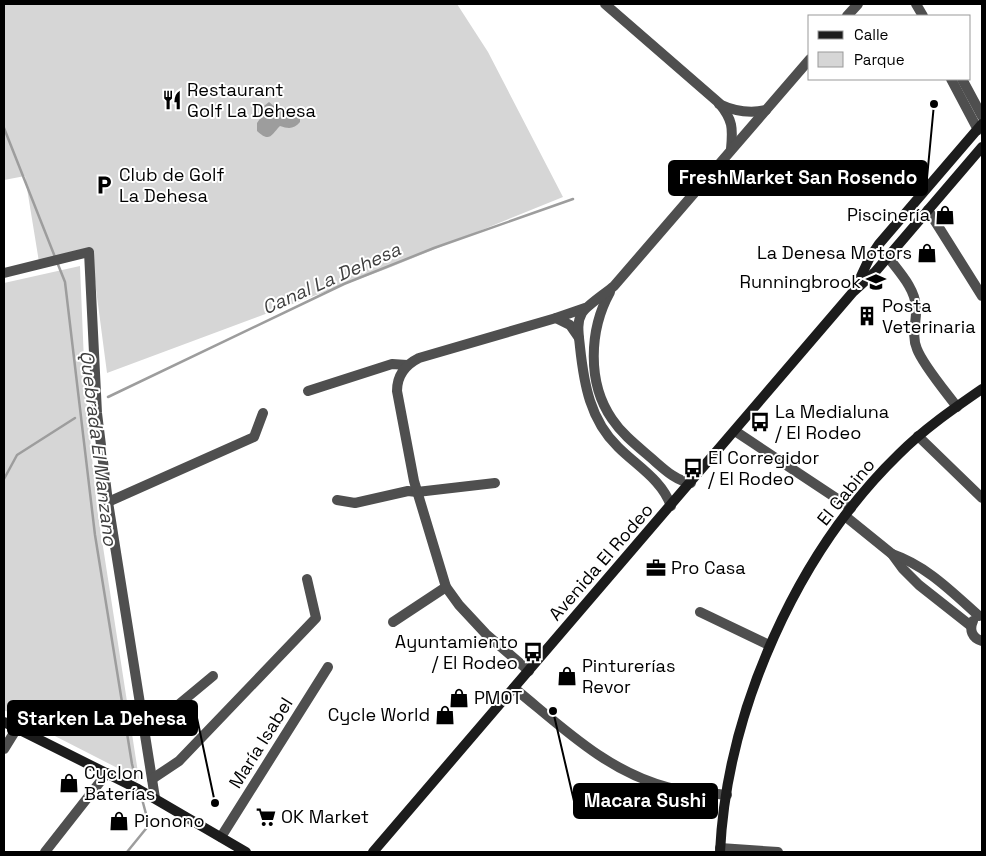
<svg xmlns="http://www.w3.org/2000/svg" width="986" height="856" viewBox="0 0 986 856" font-family="'Space Grotesk',sans-serif">
  <style>
    .green { fill: #d6d6d6 }
    .water { fill: #9d9d9d }
    .lines { fill: none; stroke-linecap: round; stroke-linejoin: round }
    .stream { stroke: #9d9d9d; stroke-width: 2.5 }
    .minor { stroke: #4f4f4f; stroke-width: 10 }
    .tertiary { stroke: #4f4f4f; stroke-width: 10 }
    .secondary { stroke: #1c1c1c; stroke-width: 10 }
    .labels { text-anchor: middle; stroke-width: 4; stroke-linejoin: round; paint-order: stroke }
    .poi-label { font-size: 18px; fill: #000; stroke: #fff; text-anchor: start }
    .street-label { font-size: 18px; fill: #000; stroke: #fff }
    .water-label { font-size: 19px; font-style: italic; fill: #3e3e3e; stroke: #fff }
    .leader { fill: none; stroke: #000; stroke-width: 2 }
    .callout-dot { fill: #000; stroke: #fff; stroke-width: 2 }
    .callout { fill: #000; stroke: #000; stroke-width: 2 }
    .callout-label { font-size: 19px; text-anchor: middle; font-weight: bold; fill: #fff }
  </style>
  <rect width="100%" height="100%" fill="#fff"/>
  <g class="green">
    <polygon points="4,4 457,4 488,52 563,197 386,269 107,373 91,251 39,262 25,176 4,180"/>
    <polygon points="80,266 85,386 97,508 139,779 4,710 4,283"/>
  </g>
  <path class="water" d="M269 102 275 107H283L296 112 300 117V122C294 129 289 129 280 126 271 135 270 143 257 131V123L264 113V106Z"/>
  <g class="lines">
    <g class="stream">
      <polyline points="4,128 55,257"/>
      <polyline points="57,262 65,282 95,535 132,764 136,780"/>
      <polyline points="108,397 344,284 434,248 573,199"/>
      <polyline points="4,479 17,455 75,418"/>
      <polyline points="127,852 149,825 142,799"/>
    </g>
    <g class="minor">
      <path d="M605 4 719 103C733 120 733 128 731 149"/>
      <polyline points="847,16 858,4"/>
      <path d="M719 104C734 111 749 114 766 110"/>
      <polyline points="928,210 982,296"/>
      <path d="M888 257C899 272 915 288 916 307 917 321 911 336 917 349 923 365 946 392 957 407"/>
      <polyline points="4,273 89,252 97,413 108,502 155,798"/>
      <path d="M610 292C589 330 587 383 612 419 622 434 636 445 650 457 663 468 674 480 691 483"/>
      <polyline points="556,318 570,325 579,338"/>
      <polyline points="308,391 392,364 407,365"/>
      <polyline points="735,431 851,508"/>
      <polyline points="918,436 982,498"/>
      <polyline points="337,500 355,503 408,491 417,492 495,483"/>
      <polyline points="108,502 254,437 263,413"/>
      <path d="M671 506C662 480 637 466 618 447 590 420 584 384 580 347 579 336 576 323 582 313 586 306 606 293 614 286L810 59"/>
      <polyline points="845,516 892,554 903,569 919,585 971,626"/>
      <path d="M892 554C927 566 952 592 979 616"/>
      <polyline points="700,612 769,645"/>
      <path d="M973 621C969 630 972 638 982 641"/>
      <polyline points="393,622 446,587"/>
      <path d="M529 671 486 634 459 605 446 587 414 481 397 391C397 376 405 365 419 358L556 318 585 308"/>
      <path d="M514 688C561 726 606 771 667 787 686 792 707 793 727 795"/>
      <polyline points="144,730 166,715 213,676"/>
      <polyline points="4,749 17,728"/>
      <polyline points="152,779 179,761 316,618 307,579"/>
      <polyline points="221,837 328,667"/>
      <polyline points="720,848 778,852"/>
      <polyline points="45,852 107,773"/>
    </g>
    <g class="tertiary">
      <polyline points="916,4 923,16"/>
      <polyline points="951,79 978,130"/>
      <polyline points="962,79 982,116"/>
    </g>
    <g class="secondary">
      <polyline points="855,289 869,259 879,244 982,124"/>
      <polyline points="4,722 138,789 246,852"/>
      <polyline points="373,852 853,292 875,272 982,147"/>
      <path d="M720 852C727 710 797 553 899 454 924 429 953 409 982 389"/>
    </g>
  </g>
  <defs>
    <symbol id="restaurant-bare" viewBox="-9 -9 18 18"><path d="M-5-6h1v4h1v-4h1v4h1v-4h1v5L-1.5 .5V6h-2V.5L-5-1ZM5-6V6H3V1.5H1.5Q1.5-4 5-6Z" fill="#000" stroke="#fff" stroke-width="2.5" paint-order="stroke"/></symbol>
    <symbol id="parking-bare" viewBox="-9 -9 18 18"><path d="M-3.5-5.5H1a3.5 3.5 0 0 1 0 7H-1V5.5H-3.5ZM-1-3.4V-.6H.8a1.4 1.4 0 0 0 0-2.8Z" fill="#000" stroke="#fff" stroke-width="2.5" paint-order="stroke"/></symbol>
    <symbol id="shop-bare" viewBox="-9 -9 18 18"><path d="M-5-2.5h2.3a2.7 3.5 0 0 1 5.4 0H5L5.5 6h-11ZM-1.5-2.5h3a1.5 2.3 0 0 0-3 0Z" fill="#000" stroke="#fff" stroke-width="2.5" paint-order="stroke"/></symbol>
    <symbol id="school-bare" viewBox="-9 -9 18 18"><path d="M0-5L7-2L0 1L-7-2ZM-4 1L0 2.5L4 1V4Q0 6-4 4Z" fill="#000" stroke="#fff" stroke-width="2.5" paint-order="stroke"/></symbol>
    <symbol id="building-bare" viewBox="-9 -9 18 18"><path d="M-4-6H4V6H1V3H-1V6H-4ZM-2.5-4.3h1.7v1.8h-1.7ZM.8-4.3h1.7v1.8H.8ZM-2.5-1h1.7V.8h-1.7ZM.8-1h1.7V.8H.8Z" fill="#000" stroke="#fff" stroke-width="2.5" paint-order="stroke"/></symbol>
    <symbol id="bus-bare" viewBox="-9 -9 18 18"><path d="M-5-6H5V4H4V6H2V4H-2V6H-4V4H-5ZM-3.5-4V0h7V-4ZM-3.5 1.2v1.5H-2V1.2ZM2 1.2v1.5H3.5V1.2Z" fill="#000" stroke="#fff" stroke-width="2.5" paint-order="stroke"/></symbol>
    <symbol id="office-bare" viewBox="-9 -9 18 18"><path d="M-6-3h4V-5.5h4V-3h4V5H-6ZM-1-4.5V-3h2v-1.5ZM-6 0V1H6V0Z" fill="#000" stroke="#fff" stroke-width="2.5" paint-order="stroke"/></symbol>
    <symbol id="supermarket-bare" viewBox="-9 -9 18 18"><path d="M-6-5.5h2.5l.6 2H6L4.5 2H-2.5L-4.4-4H-6ZM-1.5 3.2a1.3 1.3 0 1 0 .1 0ZM3 3.2a1.3 1.3 0 1 0 .1 0Z" fill="#000" stroke="#fff" stroke-width="2.5" paint-order="stroke"/></symbol>
  </defs>
  <g fill-rule="evenodd">
    <use href="#restaurant-bare" x="158" y="86" width="28" height="28"/>
    <use href="#parking-bare" x="90" y="171" width="28" height="28"/>
    <use href="#shop-bare" x="931" y="201" width="28" height="28"/>
    <use href="#shop-bare" x="913" y="239" width="28" height="28"/>
    <use href="#school-bare" x="862" y="268" width="28" height="28"/>
    <use href="#building-bare" x="853" y="302" width="28" height="28"/>
    <use href="#bus-bare" x="746" y="408" width="28" height="28"/>
    <use href="#bus-bare" x="679" y="454" width="28" height="28"/>
    <use href="#office-bare" x="642" y="554" width="28" height="28"/>
    <use href="#bus-bare" x="519" y="638" width="28" height="28"/>
    <use href="#shop-bare" x="553" y="662" width="28" height="28"/>
    <use href="#shop-bare" x="445" y="684" width="28" height="28"/>
    <use href="#shop-bare" x="431" y="701" width="28" height="28"/>
    <use href="#shop-bare" x="55" y="769" width="28" height="28"/>
    <use href="#supermarket-bare" x="252" y="803" width="28" height="28"/>
    <use href="#shop-bare" x="105" y="807" width="28" height="28"/>
  </g>
  <g class="labels">
    <g class="poi-label">
      <text x="187" y="96">Restaurant<tspan x="187" dy="21">Golf La Dehesa</tspan></text>
      <text x="119" y="181">Club de Golf<tspan x="119" dy="21">La Dehesa</tspan></text>
      <text x="930" y="221" text-anchor="end">Piscinería</text>
      <text x="912" y="259" text-anchor="end">La Denesa Motors</text>
      <text x="861" y="288" text-anchor="end">Runningbrook</text>
      <text x="882" y="312">Posta<tspan x="882" dy="21">Veterinaria</tspan></text>
      <text x="775" y="418">La Medialuna<tspan x="775" dy="21">/ El Rodeo</tspan></text>
      <text x="708" y="464">El Corregidor<tspan x="708" dy="21">/ El Rodeo</tspan></text>
      <text x="671" y="574">Pro Casa</text>
      <text x="518" y="648" text-anchor="end">Ayuntamiento<tspan x="518" dy="21">/ El Rodeo</tspan></text>
      <text x="582" y="672">Pinturerías<tspan x="582" dy="21">Revor</tspan></text>
      <text x="474" y="704">PMOT</text>
      <text x="430" y="721" text-anchor="end">Cycle World</text>
      <text x="84" y="779">Cyclon<tspan x="84" dy="21">Baterías</tspan></text>
      <text x="281" y="823">OK Market</text>
      <text x="134" y="827">Pionono</text>
    </g>
    <g class="street-label">
      <text transform="translate(846 492) rotate(-51)" y="6">El Gabino</text>
      <text transform="translate(601 562) rotate(-49)" y="6">Avenida El Rodeo</text>
      <text transform="translate(261 743) rotate(-58)" y="6">María Isabel</text>
    </g>
    <g class="water-label">
      <text transform="translate(331 278) rotate(-24)" y="7">Canal La Dehesa</text>
      <text transform="translate(99 448) rotate(83)" y="7">Quebrada El Manzano</text>
    </g>
  </g>
  <path class="leader" d="M934 104L927 178M215 803L197 718M553 711L574 801"/>
  <g class="callout-dot">
    <circle cx="934" cy="104" r="5"/>
    <circle cx="215" cy="803" r="5"/>
    <circle cx="553" cy="711" r="5"/>
  </g>
  <g class="callout">
    <rect x="669" y="161" width="258" height="34" rx="5"/>
    <rect x="8" y="701" width="189" height="34" rx="5"/>
    <rect x="574" y="784" width="143" height="34" rx="5"/>
  </g>
  <g class="callout-label">
    <text x="798" y="184">FreshMarket San Rosendo</text>
    <text x="102" y="725">Starken La Dehesa</text>
    <text x="645" y="807">Macara Sushi</text>
  </g>
  <rect width="986" height="856" fill="none" stroke="#000000" stroke-width="10"/>
  <rect x="808" y="15" width="162" height="65" fill="#ffffff" stroke="#999999"/>
  <rect x="818" y="31" width="25" height="8" fill="#1c1c1c" stroke="#999999"/>
  <text x="854" y="40" font-size="15" fill="#000000">Calle</text>
  <rect x="818" y="52" width="25" height="15" fill="#d6d6d6" stroke="#999999"/>
  <text x="854" y="65" font-size="15" fill="#000000">Parque</text>
</svg>
